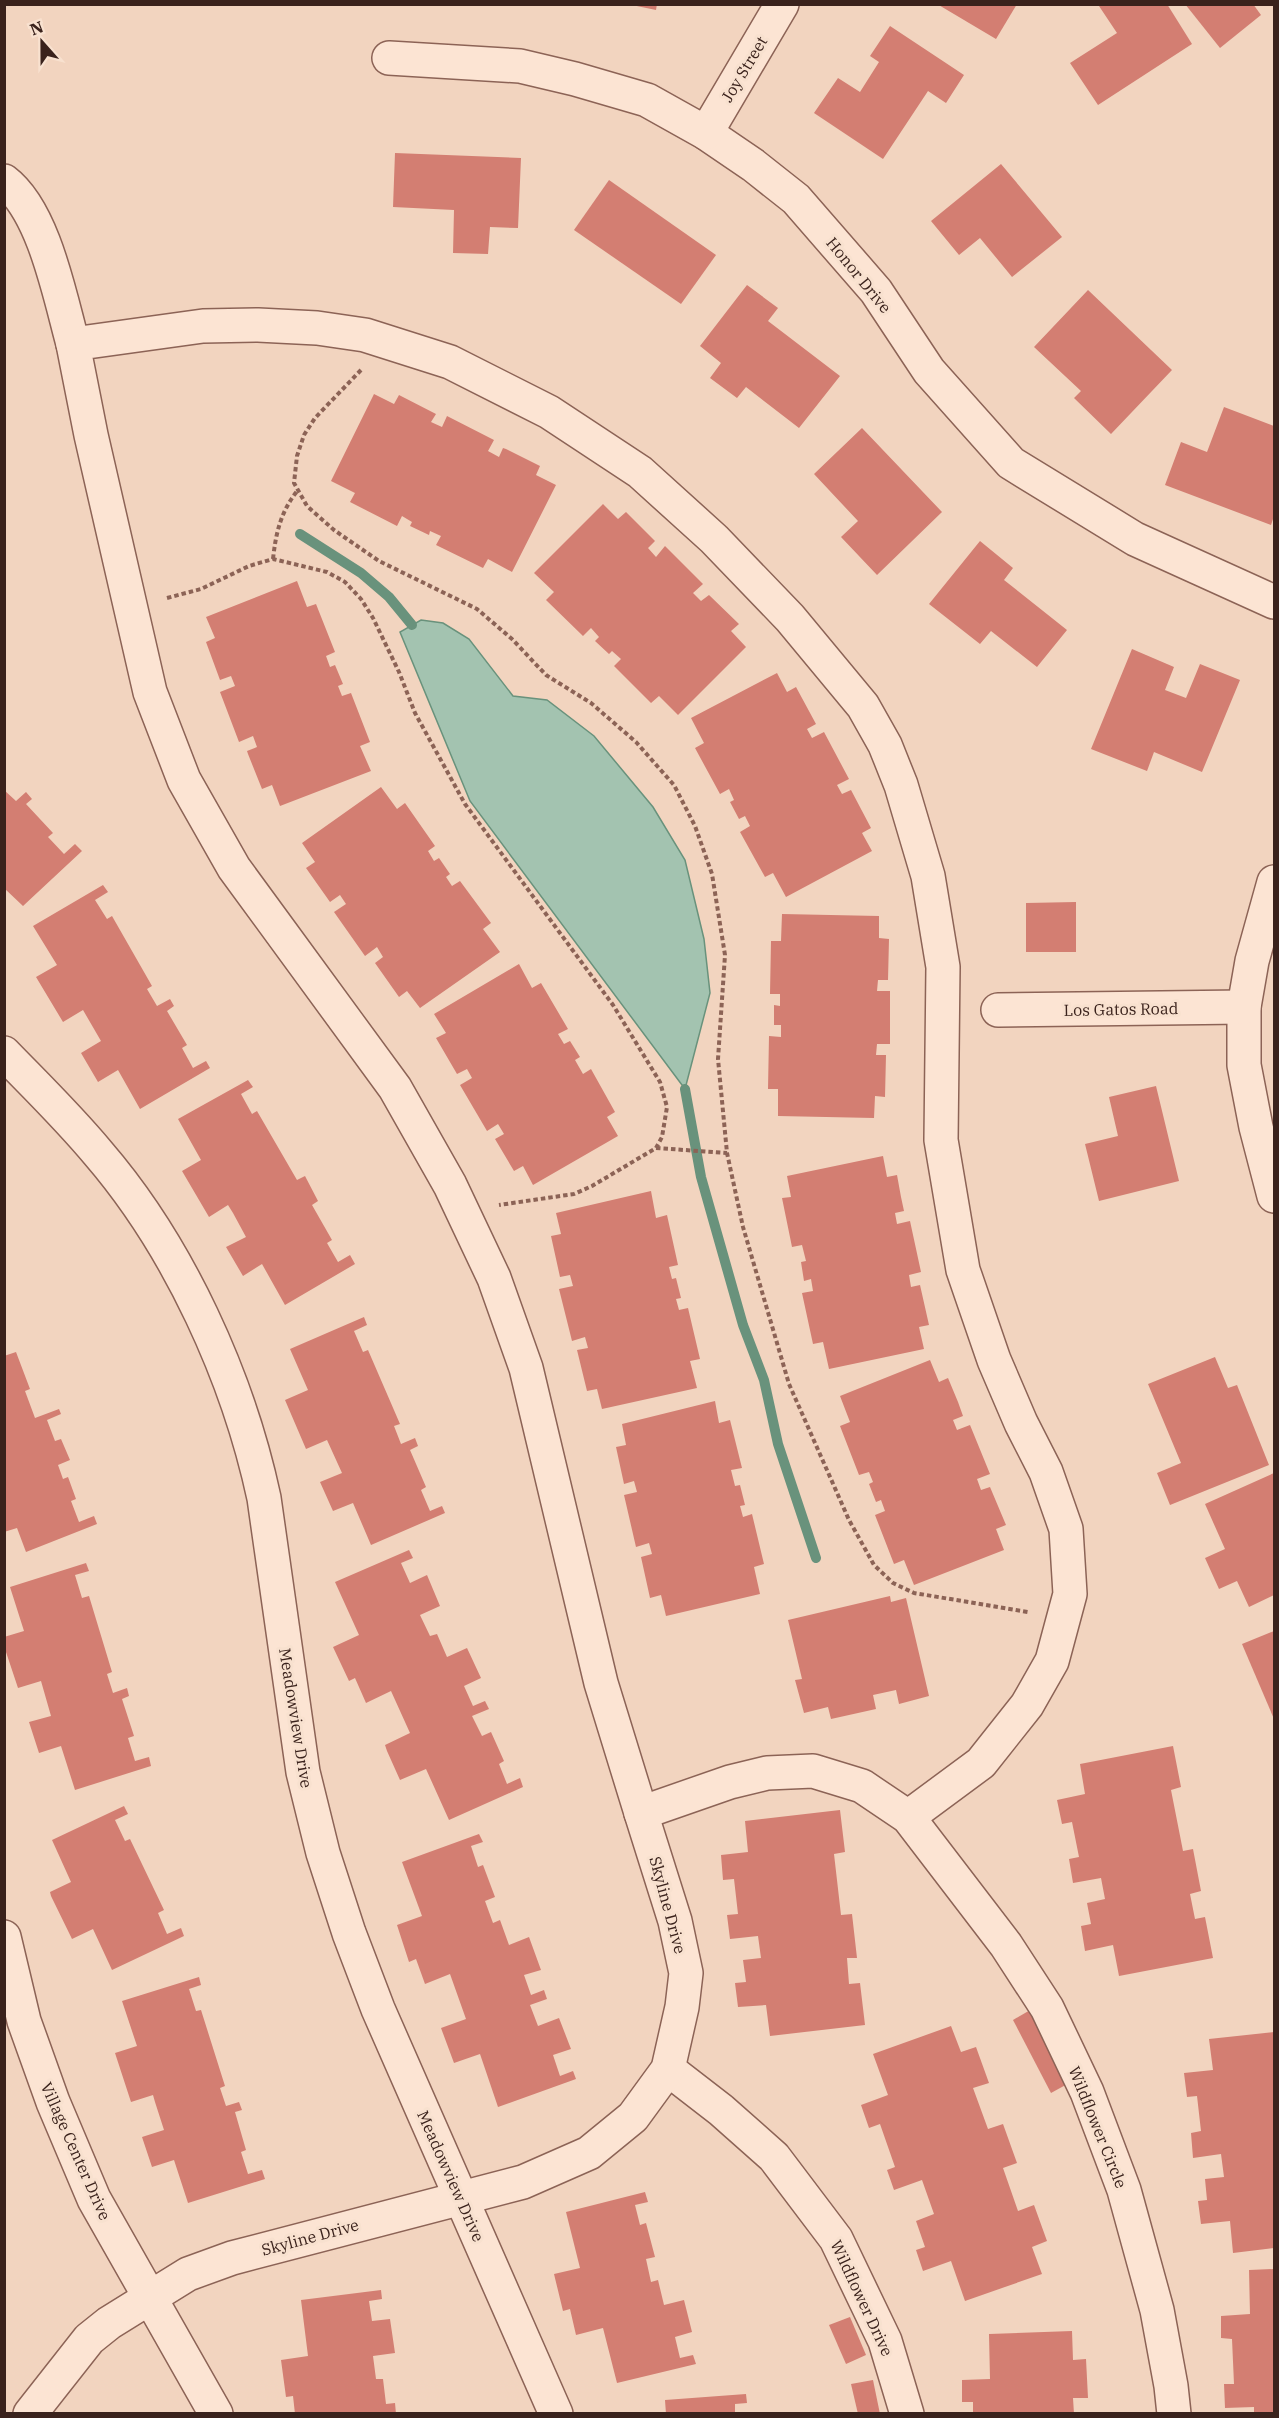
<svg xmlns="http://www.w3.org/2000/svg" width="1279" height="2418" viewBox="0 0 1279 2418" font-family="'IBM Plex Serif',serif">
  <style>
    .water { fill: #a3c3b0; stroke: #69927c; stroke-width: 1.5 }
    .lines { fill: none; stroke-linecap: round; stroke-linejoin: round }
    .stream { stroke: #69927c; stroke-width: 10 }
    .building { fill: #d37e72 }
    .minor-casing { stroke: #8c6356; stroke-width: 36 }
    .path { stroke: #8c6356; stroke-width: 4; stroke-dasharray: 4.5 3; stroke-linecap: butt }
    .minor { stroke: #fce4d3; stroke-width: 33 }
    .labels { text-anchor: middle; stroke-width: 6; stroke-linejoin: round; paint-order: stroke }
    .street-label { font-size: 16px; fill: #3a221c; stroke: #f8e1cf }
  </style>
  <rect width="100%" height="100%" fill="#f2d4bf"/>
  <polygon class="water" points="421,620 443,623 469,639 513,696 547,700 594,736 653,807 685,860 704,939 710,993 685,1089 470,801 400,632"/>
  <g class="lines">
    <g class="stream">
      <polyline points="300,534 361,573 389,597 412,625"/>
      <polyline points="685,1089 701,1177 743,1325 764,1380 778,1444 816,1558"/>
    </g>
  </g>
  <g class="building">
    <polygon points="627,4 657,4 656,10"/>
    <polygon points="937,4 1017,4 996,39"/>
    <polygon points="1101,4 1167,4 1192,44 1098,105 1070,63 1117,33 1099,6"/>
    <polygon points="1185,4 1253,4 1261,15 1220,48"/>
    <polygon points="890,26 964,75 946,103 928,91 883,159 814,113 838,78 860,92 879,62 870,56"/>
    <polygon points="395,153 521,158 518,228 490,227 488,254 453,253 454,210 393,207"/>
    <polygon points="1001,164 1062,237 1012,277 980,238 959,255 931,221"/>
    <polygon points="609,180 716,255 681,304 574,230"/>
    <polygon points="747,285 778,308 768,321 840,376 799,428 746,387 737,398 710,378 721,363 700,346"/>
    <polygon points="1088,290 1172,370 1111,434 1074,398 1081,391 1034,347"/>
    <polygon points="374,394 394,404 399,395 436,414 431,422 442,427 447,416 494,440 488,451 499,457 503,448 506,449 540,466 536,475 556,485 512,572 488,559 483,568 436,545 441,536 430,531 429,535 410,526 412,522 402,516 397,526 350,502 355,493 331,481"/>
    <polygon points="1224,407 1274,426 1274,516 1271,525 1165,485 1181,442 1207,452"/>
    <polygon points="862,428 942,512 877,575 841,537 858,521 814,474"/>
    <polygon points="603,504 618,519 626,512 655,541 648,548 656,557 665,546 703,584 693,593 701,601 709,595 739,624 731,631 746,647 678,715 659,696 651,703 614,666 621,659 612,651 609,654 595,641 599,637 591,628 583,636 546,600 554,592 534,573"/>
    <polygon points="980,541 1013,568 1004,580 1067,630 1037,667 991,631 980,644 929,604"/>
    <polygon points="297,581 307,607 316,604 335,652 326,656 330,667 335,665 343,684 338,686 342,696 351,693 370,742 360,746 371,771 280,806 272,785 262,789 248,754 247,751 257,747 253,736 239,742 220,692 235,686 231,676 220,680 206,642 215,638 206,617"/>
    <polygon points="1132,649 1174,667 1165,690 1186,698 1200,664 1240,680 1202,772 1154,752 1147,771 1091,749"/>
    <polygon points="777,673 787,692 796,687 816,724 807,729 812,738 824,732 849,779 837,785 842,794 851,790 871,828 862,833 872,851 786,897 773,873 765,877 740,832 750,826 745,816 739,819 730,802 734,800 729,789 720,794 695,748 704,743 691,718"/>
    <polygon points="381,787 397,809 405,803 435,846 428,851 434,861 439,858 450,874 446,877 452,886 460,881 491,923 483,929 500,952 420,1008 407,991 399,997 375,963 383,957 377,947 365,956 334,912 346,904 340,895 330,902 306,868 315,862 302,843"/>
    <polygon points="4,790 16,801 26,792 32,799 26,804 53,833 48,837 64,854 75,844 82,851 23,906 4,888"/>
    <polygon points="103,885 108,892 95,900 107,919 112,916 152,986 147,989 157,1006 170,999 174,1006 167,1011 187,1045 182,1048 193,1068 206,1061 210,1068 140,1109 118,1070 98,1082 81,1053 101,1041 83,1010 63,1022 36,977 57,965 33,926"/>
    <polygon points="1076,902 1076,952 1026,952 1026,903"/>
    <polygon points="782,914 879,916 879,938 889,939 888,980 878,980 877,991 890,991 890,1044 877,1044 876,1055 886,1055 885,1097 875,1096 874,1118 778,1116 778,1089 768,1089 769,1036 781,1037 781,1025 774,1025 774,1005 780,1006 780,994 770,994 771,941 781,941"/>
    <polygon points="519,964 532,988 541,983 568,1029 558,1034 564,1044 570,1041 580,1057 575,1060 583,1074 591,1069 615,1112 607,1117 618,1136 533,1185 523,1166 514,1171 495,1139 504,1134 498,1124 487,1131 460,1085 472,1078 467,1069 457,1074 436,1038 446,1033 434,1014"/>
    <polygon points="248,1080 253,1087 241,1094 252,1114 257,1111 297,1180 305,1176 318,1201 312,1205 332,1240 327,1243 338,1262 350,1255 355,1264 285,1305 262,1264 243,1276 226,1247 246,1237 233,1213 228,1205 209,1217 182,1171 201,1160 178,1119"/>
    <polygon points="1156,1086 1179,1181 1099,1201 1085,1144 1118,1136 1109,1097"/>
    <polygon points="883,1156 887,1177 897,1175 901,1197 904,1211 895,1213 897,1224 910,1221 921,1272 909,1275 911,1287 920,1285 929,1325 919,1327 924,1349 829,1369 823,1342 813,1344 802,1293 813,1291 811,1279 804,1281 801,1262 806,1261 802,1245 792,1247 782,1198 791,1197 787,1176"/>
    <polygon points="651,1191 656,1218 667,1215 678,1265 669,1267 672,1279 676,1278 681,1298 676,1299 679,1310 688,1308 700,1359 690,1361 697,1388 602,1409 597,1389 587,1391 577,1350 588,1348 585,1337 572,1341 559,1289 573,1286 570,1275 560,1277 551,1236 561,1234 556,1213"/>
    <polygon points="364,1317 367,1325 354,1331 363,1352 368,1350 400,1424 394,1426 401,1444 415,1438 418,1446 410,1450 426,1487 421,1490 430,1511 442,1506 445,1513 371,1545 353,1503 333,1511 320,1482 342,1473 327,1440 306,1449 285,1400 308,1390 290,1349"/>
    <polygon points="16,1352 30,1389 25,1391 35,1418 59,1409 61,1414 47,1420 55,1441 61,1439 70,1460 58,1465 63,1479 68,1477 76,1499 71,1501 79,1522 94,1516 97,1524 26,1552 17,1528 4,1532 4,1356"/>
    <polygon points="1215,1357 1228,1388 1237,1385 1269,1465 1170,1505 1157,1473 1181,1463 1148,1384"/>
    <polygon points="930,1360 939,1382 948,1378 958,1402 963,1416 953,1420 957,1430 970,1425 990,1474 977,1479 981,1490 990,1487 1006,1525 996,1529 1004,1550 914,1585 904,1560 894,1564 875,1515 885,1511 881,1500 876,1502 869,1484 873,1482 869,1472 859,1475 840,1426 850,1422 840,1396"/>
    <polygon points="715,1401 719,1423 730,1420 742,1468 731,1470 735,1486 740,1485 745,1505 740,1506 743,1517 752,1514 764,1564 754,1567 760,1594 666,1616 661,1595 650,1598 641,1557 652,1554 649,1543 636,1547 624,1495 637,1492 634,1481 624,1484 616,1447 626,1445 622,1424"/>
    <polygon points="1274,1473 1274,1595 1249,1607 1237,1581 1219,1589 1205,1558 1225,1549 1205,1504"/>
    <polygon points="409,1550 413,1558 401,1563 410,1583 427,1575 440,1606 420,1615 430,1636 437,1634 447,1657 467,1648 481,1678 464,1686 473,1706 485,1701 489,1709 472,1716 482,1736 491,1732 504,1761 499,1764 507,1784 520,1778 523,1787 449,1820 426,1769 400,1780 387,1751 385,1745 410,1733 391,1691 366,1703 355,1678 349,1681 333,1647 359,1635 335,1582"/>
    <polygon points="86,1563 89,1571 75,1575 82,1598 89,1596 112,1672 107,1674 113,1693 127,1688 129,1696 122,1699 134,1736 128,1738 135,1761 149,1757 151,1766 75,1790 61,1746 39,1753 29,1722 51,1716 41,1681 18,1688 4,1646 4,1637 24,1631 10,1587"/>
    <polygon points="890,1596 891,1602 906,1598 929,1696 899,1704 896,1690 873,1695 876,1709 831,1719 828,1707 804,1713 795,1680 802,1679 788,1620"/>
    <polygon points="1274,1631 1274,1719 1242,1644"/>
    <polygon points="1173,1746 1181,1787 1171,1790 1183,1851 1193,1849 1201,1891 1190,1894 1195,1919 1205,1917 1213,1958 1119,1976 1113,1945 1085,1951 1081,1926 1091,1924 1087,1903 1105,1899 1101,1878 1073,1883 1069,1859 1079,1857 1072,1822 1062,1824 1057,1800 1085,1794 1080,1764"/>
    <polygon points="124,1806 128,1814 115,1820 125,1841 130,1839 164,1910 158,1913 167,1934 181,1928 184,1936 112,1970 93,1929 72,1939 51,1896 50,1892 71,1882 52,1840"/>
    <polygon points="840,1810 845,1852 834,1854 841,1915 852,1914 857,1958 847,1958 849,1984 860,1983 865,2025 770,2036 766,2005 738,2007 735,1983 746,1982 743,1960 761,1958 758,1936 730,1939 727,1915 738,1914 734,1879 723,1880 721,1855 748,1852 745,1821"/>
    <polygon points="479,1834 483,1842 471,1846 478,1867 483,1865 495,1897 485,1901 493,1923 500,1920 509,1945 529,1937 541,1970 524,1975 531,1995 544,1990 547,1999 530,2005 538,2026 559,2018 571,2049 553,2055 560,2076 573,2071 576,2079 498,2107 480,2054 454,2063 441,2028 466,2019 450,1974 425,1984 416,1959 409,1962 397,1925 422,1916 402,1862"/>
    <polygon points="199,1977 201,1985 189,1989 196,2011 201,2010 225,2086 220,2088 226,2106 239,2102 242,2110 235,2112 246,2150 241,2152 248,2174 262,2170 265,2179 188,2203 174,2160 152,2167 142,2137 164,2130 155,2102 153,2095 131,2102 115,2053 137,2046 122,2001"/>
    <polygon points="1032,2009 1071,2082 1051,2093 1013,2020"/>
    <polygon points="951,2026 961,2052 976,2047 989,2083 973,2088 988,2129 1003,2124 1017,2163 1003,2168 1018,2211 1034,2205 1047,2241 1032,2247 1042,2274 965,2301 951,2261 923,2271 916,2250 925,2247 916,2221 934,2214 922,2180 894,2190 887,2170 895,2167 880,2124 869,2128 861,2105 888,2095 873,2054"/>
    <polygon points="1274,2032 1274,2248 1233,2253 1230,2221 1201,2224 1198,2201 1207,2200 1205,2179 1224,2177 1221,2154 1193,2158 1191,2133 1201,2131 1197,2096 1187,2097 1184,2073 1213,2070 1209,2039"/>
    <polygon points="645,2192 648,2202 635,2205 640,2225 646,2223 655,2257 646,2259 651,2282 658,2280 664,2305 684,2300 692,2332 675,2337 680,2358 693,2355 696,2364 617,2383 603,2328 576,2335 570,2309 563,2311 554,2274 580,2268 566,2212"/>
    <polygon points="1274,2269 1274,2414 1254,2414 1254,2407 1225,2408 1224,2384 1234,2384 1232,2339 1221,2338 1221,2316 1250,2314 1249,2270"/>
    <polygon points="381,2290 382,2299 369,2301 372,2321 390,2319 395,2353 373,2356 376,2379 383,2379 386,2404 395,2403 396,2414 295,2414 293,2396 286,2397 281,2360 308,2356 301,2300"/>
    <polygon points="850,2317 866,2355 846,2364 829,2325"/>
    <polygon points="1072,2331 1073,2360 1086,2359 1088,2398 1073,2398 1074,2414 973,2414 973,2402 962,2402 962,2380 990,2379 989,2334"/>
    <polygon points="873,2380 880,2414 858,2414 851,2384"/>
    <polygon points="746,2394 747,2403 735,2404 735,2414 666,2414 665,2400"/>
  </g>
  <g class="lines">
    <defs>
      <g id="minor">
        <polyline points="389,58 520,66 575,79 647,100 706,133 753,165 796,199 876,291 929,371 1011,463 1135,539 1274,602"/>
        <polyline points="706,133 782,4"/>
        <path d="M4 181C44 211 60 297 73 344"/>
        <polyline points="1274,882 1252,961 1244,1007 1244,1065 1256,1127 1274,1196"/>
        <polyline points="998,1010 1244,1007"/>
        <path d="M4 1053C36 1086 69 1118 98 1153 179 1247 238 1377 264 1498L303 1772 323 1853 349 1933 378 2009 556 2414"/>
        <polyline points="641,1813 601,1683 526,1368 494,1278 450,1185 395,1088 234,868 184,780 150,692 91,435 73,344 203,326 258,325 317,328 365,335 450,362 549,412 640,472 714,539 790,618 863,706 885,745 901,785 928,876 943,967 941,1140 963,1270 994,1360 1021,1423 1046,1472 1066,1529 1070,1594 1052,1661 1027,1705 981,1763 908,1817"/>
        <polyline points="4,1937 24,2021 53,2102 94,2199 216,2414"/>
        <polyline points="668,2069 721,2110 774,2157 836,2239 885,2341 907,2414"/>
        <polyline points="30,2414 89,2339 109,2323 188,2274 232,2258 523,2182 589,2153 633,2117 668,2069 682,2007 686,1973 675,1921 641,1813 730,1782 767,1773 813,1771 862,1786 908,1817 1006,1945 1047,2008 1087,2092 1124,2190 1157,2310 1171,2386 1174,2414"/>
      </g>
    </defs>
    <use href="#minor" class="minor-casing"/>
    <g class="path">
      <polyline points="361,370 315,418 304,435 297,456 294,483 307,506 334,530 379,561 477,609 512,639 546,675 591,703 636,742 674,785 695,826 712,874 725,955 718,1059 727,1153 743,1227 789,1384 849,1520 874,1565 893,1583 914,1593 1028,1612"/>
      <path d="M273 559C276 532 281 511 298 490"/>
      <polyline points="167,598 201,589 249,566 273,559 327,572 345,582 361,599 373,618 399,672 415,713 465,804 613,1005 660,1082 667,1107 662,1137 656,1148 592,1186 574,1194 499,1205"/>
      <polyline points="656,1148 727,1153"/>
    </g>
    <use href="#minor" class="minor"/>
  </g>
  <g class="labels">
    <g class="street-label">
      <text transform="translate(744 69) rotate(-59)" y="6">Joy Street</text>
      <text transform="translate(859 275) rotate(51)" y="6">Honor Drive</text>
      <text transform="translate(1121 1009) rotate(-1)" y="6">Los Gatos Road</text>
      <text transform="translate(296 1718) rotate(81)" y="6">Meadowview Drive</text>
      <text transform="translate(668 1905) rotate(75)" y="6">Skyline Drive</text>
      <text transform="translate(1098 2127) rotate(68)" y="6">Wildflower Circle</text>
      <text transform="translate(76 2151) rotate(66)" y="6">Village Center Drive</text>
      <text transform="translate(451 2176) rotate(66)" y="6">Meadowview Drive</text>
      <text transform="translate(310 2237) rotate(-15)" y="6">Skyline Drive</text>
      <text transform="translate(862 2298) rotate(65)" y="6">Wildflower Drive</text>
    </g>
  </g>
  <rect width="1279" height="2418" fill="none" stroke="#3a221c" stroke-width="12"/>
  <g transform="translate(42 42) rotate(339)" stroke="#f8e1cf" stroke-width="4.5" paint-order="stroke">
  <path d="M0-4.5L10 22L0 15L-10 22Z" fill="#3a221c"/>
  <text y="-9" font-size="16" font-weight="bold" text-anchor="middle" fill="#3a221c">N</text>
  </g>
</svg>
